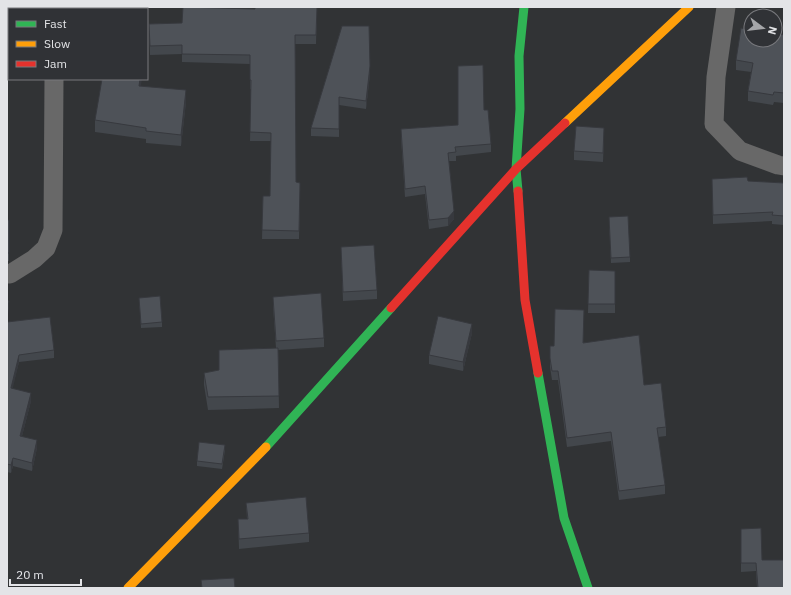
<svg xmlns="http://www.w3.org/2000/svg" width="791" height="595" viewBox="0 0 791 595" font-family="'IBM Plex Sans',sans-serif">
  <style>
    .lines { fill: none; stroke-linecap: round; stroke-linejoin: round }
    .street { stroke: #686868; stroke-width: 19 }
    .fast { stroke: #30b455; stroke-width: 9 }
    .slow { stroke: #ff9f0a; stroke-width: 9 }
    .jam { stroke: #e5322d; stroke-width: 9 }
    .wall { fill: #43474c }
    .shaded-wall { fill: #37393e }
    .building { fill: #4e5258; stroke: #37393e }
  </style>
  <rect width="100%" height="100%" fill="#313335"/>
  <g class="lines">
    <g class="street">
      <polyline points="726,7 716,77 714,124 740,151 778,165 784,166"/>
      <polyline points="98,9 99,7"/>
      <polyline points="7,274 10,274 34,259 46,248 53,230 54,79"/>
    </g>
    <g class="fast">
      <polyline points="518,191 516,169 520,109 519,56 524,7"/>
      <polyline points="538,373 564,518 588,588"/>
      <polyline points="266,447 391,308"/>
    </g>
    <g class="slow">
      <polyline points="565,123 689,7"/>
      <polyline points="128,588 266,447"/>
    </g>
    <g class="jam">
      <polyline points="518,191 525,300 538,373"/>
      <polyline points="391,308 516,169 565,123"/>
    </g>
  </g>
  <g class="wall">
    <polygon points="7,7 53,7 53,9 9,9 9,16 7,16"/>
    <polygon points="317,7 316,44 295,44 296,182 300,183 299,239 262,239 263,196 270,196 271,141 250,141 251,89 250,89 250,64 182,62 182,54 150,55 149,24 182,23 255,9"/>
    <polygon points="342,26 370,74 366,109 339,105 339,137 311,136 311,128"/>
    <polygon points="784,35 784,103 774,102 773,105 748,101 748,91 751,72 736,70 736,60"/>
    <polygon points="141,86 186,102 181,146 146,143 146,139 95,132 95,120"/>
    <polygon points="484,110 491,144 491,152 456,156 456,161 449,161 454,219 448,226 429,229 425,194 405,197 401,138 401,129 458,125"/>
    <polygon points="604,137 603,162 574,160 574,151"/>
    <polygon points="712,179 784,183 784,225 772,224 772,221 713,224"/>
    <rect x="7" y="220" width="2" height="41"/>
    <polygon points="609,222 630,257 630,262 611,263"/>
    <polygon points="341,247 377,290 377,299 343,301"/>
    <polygon points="589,270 615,271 615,313 588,313"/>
    <polygon points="273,297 324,338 324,347 278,350 279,408 208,410 204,385 204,373 219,370 276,348 273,306"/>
    <polygon points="139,298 162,322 162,327 141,328"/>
    <polygon points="7,322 54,350 54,358 19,362 12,389 31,401 22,436 37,448 32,471 13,466 11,473 7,472"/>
    <polygon points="472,333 463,371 429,364 429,355"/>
    <polygon points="583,342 644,385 666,427 666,436 658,437 665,485 665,494 619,500 611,441 567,447 558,380 552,380 550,367 550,346 554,346"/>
    <polygon points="225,450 222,469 197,466 197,461"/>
    <polygon points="246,503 309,533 309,542 239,549 238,519 247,519"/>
    <polygon points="741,529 762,560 784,588 757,588 756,571 741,572"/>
  </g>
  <g class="shaded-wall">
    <polygon points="370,66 370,74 366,109 366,101"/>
    <polygon points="140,79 142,79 139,97 139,86"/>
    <polygon points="186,90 186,102 181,146 181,135"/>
    <polygon points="604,128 604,137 603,162 603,153"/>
    <polygon points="454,211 454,219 448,226 448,218"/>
    <polygon points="9,301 9,309 7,319 7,311"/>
    <polygon points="472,324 472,333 463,371 463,362"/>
    <polygon points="19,355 19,362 11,396 11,388"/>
    <polygon points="31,393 31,401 20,444 20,436"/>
    <polygon points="37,440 37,448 32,471 32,463"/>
    <polygon points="13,458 13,466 11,473 11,465"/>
  </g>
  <g class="building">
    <polygon points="7,7 51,7 50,9 16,9"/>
    <polygon points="183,7 255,9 255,7 317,7 316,35 295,35 296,182 300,183 299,231 262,230 263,196 270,196 271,133 250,132 251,80 250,80 250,55 182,54 182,45 150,46 149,24 182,23"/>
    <polygon points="342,26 369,26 370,66 366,101 339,97 339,129 311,128"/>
    <polygon points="741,28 751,30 751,40 775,40 775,33 784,35 784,93 774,92 773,95 748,91 753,63 736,60"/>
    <polygon points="483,65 484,110 488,110 491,144 455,147 456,152 448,153 454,211 448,218 429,220 425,186 405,189 401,129 458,125 458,66"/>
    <polygon points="102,79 140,79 139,86 186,90 181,135 146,131 146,128 95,120"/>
    <polygon points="576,126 604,128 603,153 574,151"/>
    <polygon points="747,177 748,181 784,183 784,216 772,215 773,212 713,215 712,179"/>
    <polygon points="628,216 630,257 611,258 609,217"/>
    <rect x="7" y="220" width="2" height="33"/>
    <polygon points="374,245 377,290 343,292 341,247"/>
    <polygon points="589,270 615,271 615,304 588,304"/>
    <polygon points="321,293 324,338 276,341 273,297"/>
    <polygon points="160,296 162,322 141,324 139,298"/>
    <polygon points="7,300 9,301 7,311"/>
    <polygon points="555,309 584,310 583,343 639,335 644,385 661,383 666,427 657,428 665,485 619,491 611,432 567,438 558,371 552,371 550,358 550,346 554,346"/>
    <polygon points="438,316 472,324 463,362 429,355"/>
    <polygon points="50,317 54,350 19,355 11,388 31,393 20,436 37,440 32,463 13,458 11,465 7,464 7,322"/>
    <polygon points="278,348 279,396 208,397 204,373 219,370 219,350"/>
    <polygon points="199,442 225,445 222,464 197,461"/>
    <polygon points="306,497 309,533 239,539 238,519 248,519 246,503"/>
    <polygon points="761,528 762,560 784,560 784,588 758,588 756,563 741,563 741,529"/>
    <polygon points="234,578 235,588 202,588 201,580"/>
  </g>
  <rect width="791" height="595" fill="none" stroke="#e3e4e7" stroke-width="16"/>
  <rect x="8" y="8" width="140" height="72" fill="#303236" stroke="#78797d"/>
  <rect x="16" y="21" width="20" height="6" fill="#30b455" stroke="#78797d"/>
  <text x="44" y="28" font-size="12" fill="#e3e4e7">Fast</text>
  <rect x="16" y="41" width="20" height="6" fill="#ff9f0a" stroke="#78797d"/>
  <text x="44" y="48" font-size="12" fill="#e3e4e7">Slow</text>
  <rect x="16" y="61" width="20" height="6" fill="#e5322d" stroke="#78797d"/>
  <text x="44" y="68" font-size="12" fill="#e3e4e7">Jam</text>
  <g transform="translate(763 28) rotate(105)"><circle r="19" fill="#303236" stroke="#78797d"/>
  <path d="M0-3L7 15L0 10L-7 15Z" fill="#a5a6a9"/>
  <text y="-6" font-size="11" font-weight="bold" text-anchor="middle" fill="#e3e4e7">N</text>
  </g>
  <path d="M10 579v6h71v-6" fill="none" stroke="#e3e4e7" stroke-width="2"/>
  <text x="16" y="579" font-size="12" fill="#e3e4e7" stroke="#303236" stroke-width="3" paint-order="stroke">20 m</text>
</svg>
